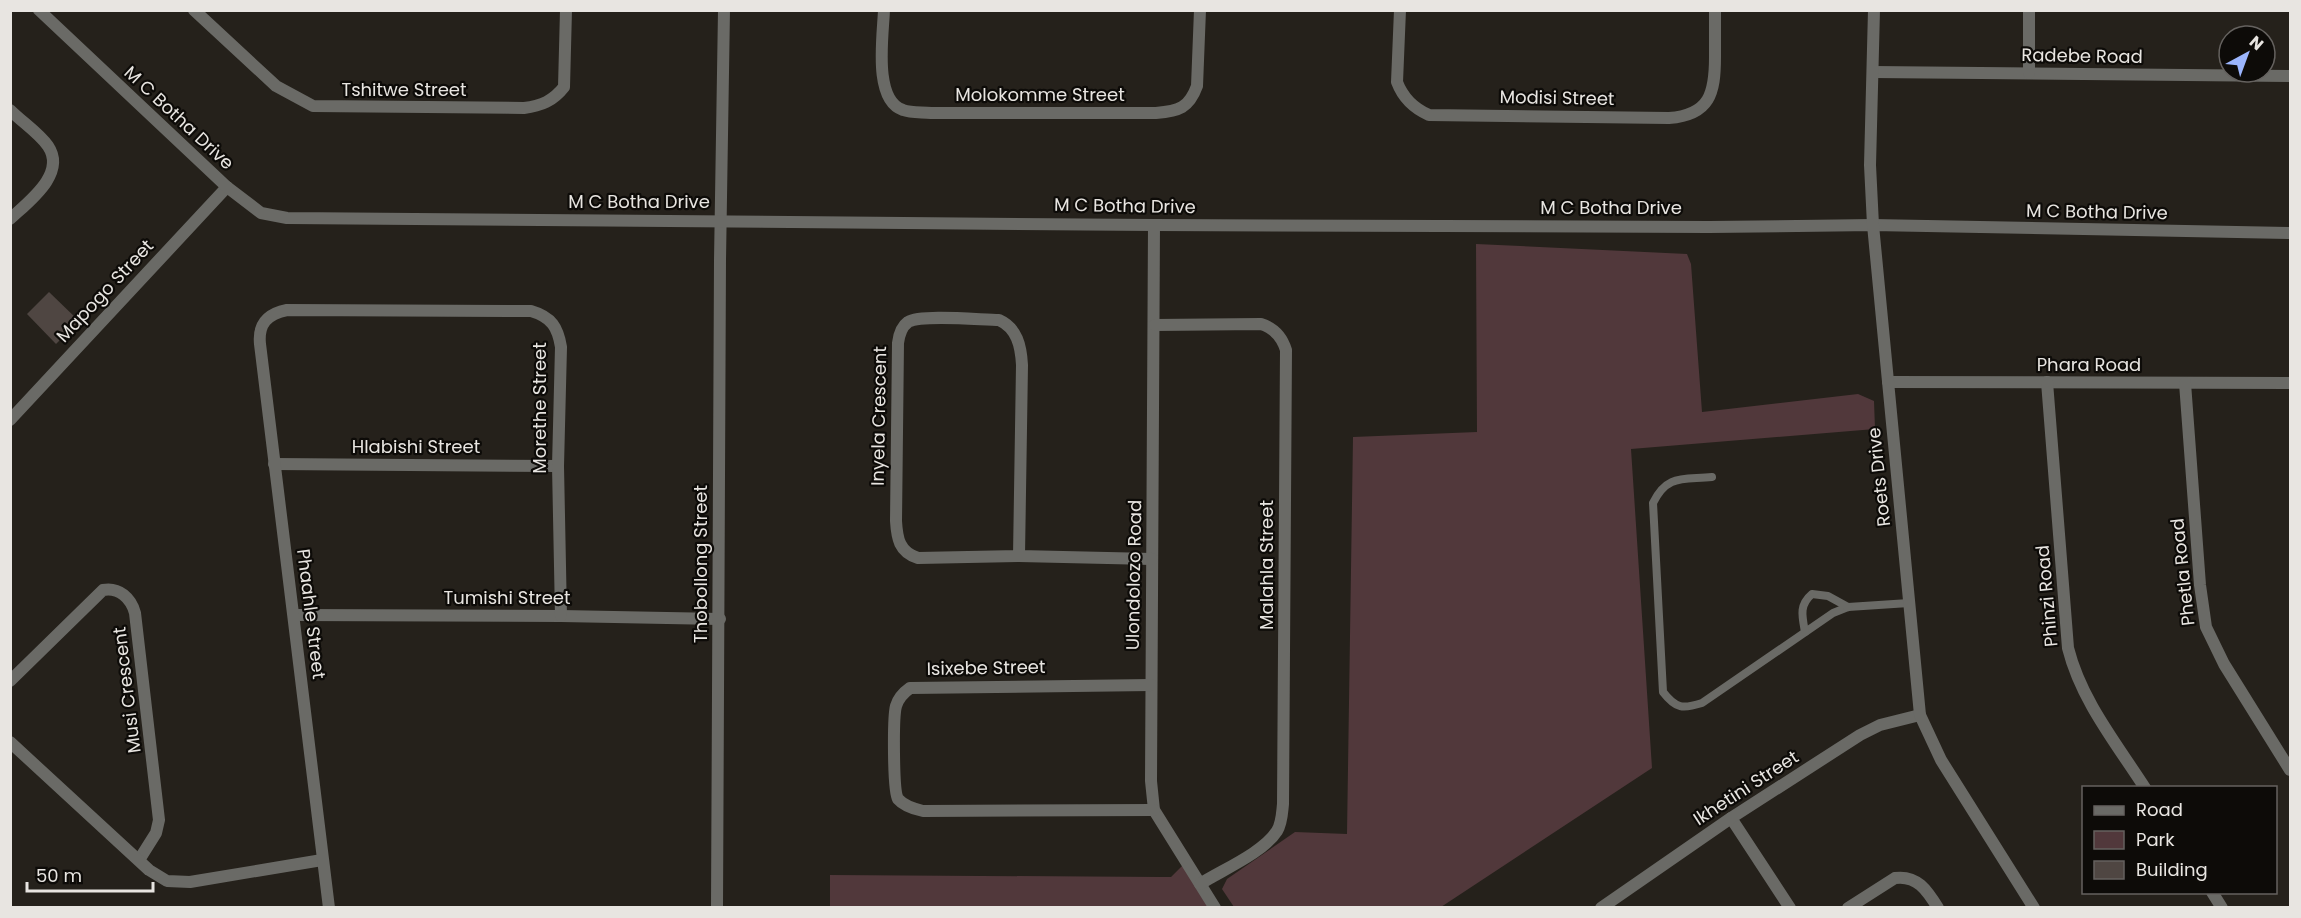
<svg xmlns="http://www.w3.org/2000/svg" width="2301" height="918" viewBox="0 0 2301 918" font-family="Poppins,sans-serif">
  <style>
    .green { fill: #51383b }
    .building { fill: #4f4642 }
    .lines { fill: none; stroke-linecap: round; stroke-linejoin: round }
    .service { stroke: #6a6a66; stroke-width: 8 }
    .minor { stroke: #6a6a66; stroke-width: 12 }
    .tertiary { stroke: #6a6a66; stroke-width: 12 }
    .labels { text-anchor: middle; stroke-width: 4.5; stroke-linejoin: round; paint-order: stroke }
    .street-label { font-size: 18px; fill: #e8e5e1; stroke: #0d0b08 }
  </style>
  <rect width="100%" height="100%" fill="#25211b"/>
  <g class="green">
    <polygon points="1476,244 1687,254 1691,264 1702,412 1858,394 1874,401 1875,429 1631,449 1652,768 1441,907 1234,907 1222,889 1227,879 1295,832 1347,834 1353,437 1477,432"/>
    <polygon points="1183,865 1210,908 830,908 830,875 1161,877 1171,877"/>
  </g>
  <polygon class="building" points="49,292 79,321 56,344 27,314"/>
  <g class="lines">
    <g class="service">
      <path d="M1712 477C1683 480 1667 474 1653 503L1663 692C1676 709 1683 709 1702 703L1833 613 1848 607 1909 603"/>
      <path d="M1805 632C1802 616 1799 605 1812 594L1828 596 1848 607"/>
    </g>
    <g class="minor">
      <path d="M194 10 276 86 313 106 524 108C541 106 553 101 564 87L566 10"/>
      <path d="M884 10C883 36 873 100 903 110 911 113 922 112 931 113H1156C1179 111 1189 108 1197 86L1200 10"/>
      <path d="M1400 10 1397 82C1403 98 1413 108 1429 115L1669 118C1710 115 1715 93 1715 57 1715 42 1715 26 1715 10"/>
      <polyline points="1873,72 2290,76"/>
      <polyline points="2029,73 2029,10"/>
      <path d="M10 110C22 122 39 133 48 146 67 174 28 202 10 219"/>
      <polyline points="1154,225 1151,781 1154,810 1215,908"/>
      <path d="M1155 325 1261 324C1274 328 1282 337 1286 350L1283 804C1282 813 1282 823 1277 831 1263 853 1222 870 1200 884"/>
      <polyline points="1888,382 2290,383"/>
      <path d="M2047 382 2068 648C2081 700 2116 743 2145 788"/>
      <polyline points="2185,383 2200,585 2206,627 2224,664 2290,770"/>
      <polyline points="10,420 227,187"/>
      <polyline points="274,464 558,466"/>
      <path d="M1019 556 1022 365C1021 346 1017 328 999 320 982 320 921 314 908 322 901 327 899 335 898 343L896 521C897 538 899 552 918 558L1019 556 1152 559"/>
      <polyline points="294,615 561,616 720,619"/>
      <path d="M10 681 103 590C119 587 131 598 135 613L159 820 156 833 139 860"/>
      <path d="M1151 685 910 688C903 693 898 699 896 706 893 717 893 791 898 799 904 806 914 809 923 811L1154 810"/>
      <polyline points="10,742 149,870 167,881 190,882 322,860"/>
      <polyline points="1731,818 1790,908"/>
      <polyline points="2212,892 2222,908"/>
      <path d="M329 908 260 344C258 324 267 314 287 310L531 311C552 317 558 328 561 347L558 466 561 616"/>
      <polyline points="717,908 720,260 724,10"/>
      <polyline points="1601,908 1731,818 1860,735 1880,725 1920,715"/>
      <path d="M1848 908 1895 878C1917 875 1927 890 1938 908"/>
    </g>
    <g class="tertiary">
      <polyline points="39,10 227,187 261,213 287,218 1154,225 1709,227 1873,225 2290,233"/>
      <polyline points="1874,10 1870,165 1873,225 1920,715 1941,760 2034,908"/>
    </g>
  </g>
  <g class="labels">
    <g class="street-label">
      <text transform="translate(2082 56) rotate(1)" y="6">Radebe Road</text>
      <text x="404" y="96">Tshitwe Street</text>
      <text x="1040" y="101">Molokomme Street</text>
      <text transform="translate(1557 98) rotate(1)" y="6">Modisi Street</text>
      <text transform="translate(179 118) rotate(43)" y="6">M C Botha Drive</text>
      <text x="639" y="208">M C Botha Drive</text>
      <text transform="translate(1125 206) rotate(1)" y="6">M C Botha Drive</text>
      <text x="1611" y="214">M C Botha Drive</text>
      <text transform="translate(2097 212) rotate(1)" y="6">M C Botha Drive</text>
      <text transform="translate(105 291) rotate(-47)" y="6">Mapogo Street</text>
      <text x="2089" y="371">Phara Road</text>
      <text transform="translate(540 408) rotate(-90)" y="6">Morethe Street</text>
      <text transform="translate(879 416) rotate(-89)" y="6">Inyela Crescent</text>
      <text x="416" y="453">Hlabishi Street</text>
      <text transform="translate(1879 477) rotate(-96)" y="6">Roets Drive</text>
      <text transform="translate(701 564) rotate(-90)" y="6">Thobollong Street</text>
      <text transform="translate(1267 565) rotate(-90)" y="6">Malahla Street</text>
      <text transform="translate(2183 572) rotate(-96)" y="6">Phetla Road</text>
      <text transform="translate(1134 575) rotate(-89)" y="6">Ulondolozo Road</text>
      <text transform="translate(2047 596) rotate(-95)" y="6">Phinzi Road</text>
      <text x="507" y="604">Tumishi Street</text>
      <text transform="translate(311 614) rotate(83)" y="6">Phaahle Street</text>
      <text transform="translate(986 668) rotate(-1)" y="6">Isixebe Street</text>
      <text transform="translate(127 690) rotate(-97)" y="6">Musi Crescent</text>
      <text transform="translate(1746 788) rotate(-33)" y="6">Ikhetini Street</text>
    </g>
  </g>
  <rect width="2301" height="918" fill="none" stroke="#e8e5e1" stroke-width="24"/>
  <rect x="2082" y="786" width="195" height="108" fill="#0d0b08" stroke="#65625f" stroke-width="1.5"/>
  <rect x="2094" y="806" width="30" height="9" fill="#6a6a66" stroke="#65625f" stroke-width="1.5"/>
  <text x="2136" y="816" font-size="18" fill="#e8e5e1">Road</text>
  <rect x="2094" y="831" width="30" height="18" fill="#51383b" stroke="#65625f" stroke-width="1.5"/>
  <text x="2136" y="846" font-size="18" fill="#e8e5e1">Park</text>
  <rect x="2094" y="861" width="30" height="18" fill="#4f4642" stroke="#65625f" stroke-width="1.5"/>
  <text x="2136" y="876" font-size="18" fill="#e8e5e1">Building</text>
  <g transform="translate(2247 54) rotate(41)"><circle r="28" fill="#0d0b08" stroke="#65625f" stroke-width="1.5"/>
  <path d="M0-4.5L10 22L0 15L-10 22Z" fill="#9bb5fd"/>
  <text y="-9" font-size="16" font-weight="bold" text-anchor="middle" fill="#e8e5e1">N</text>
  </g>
  <path d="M27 882v9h126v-9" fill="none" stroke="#e8e5e1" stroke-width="3"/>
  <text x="36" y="882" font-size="18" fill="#e8e5e1" stroke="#0d0b08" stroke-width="4.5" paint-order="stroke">50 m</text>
</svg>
